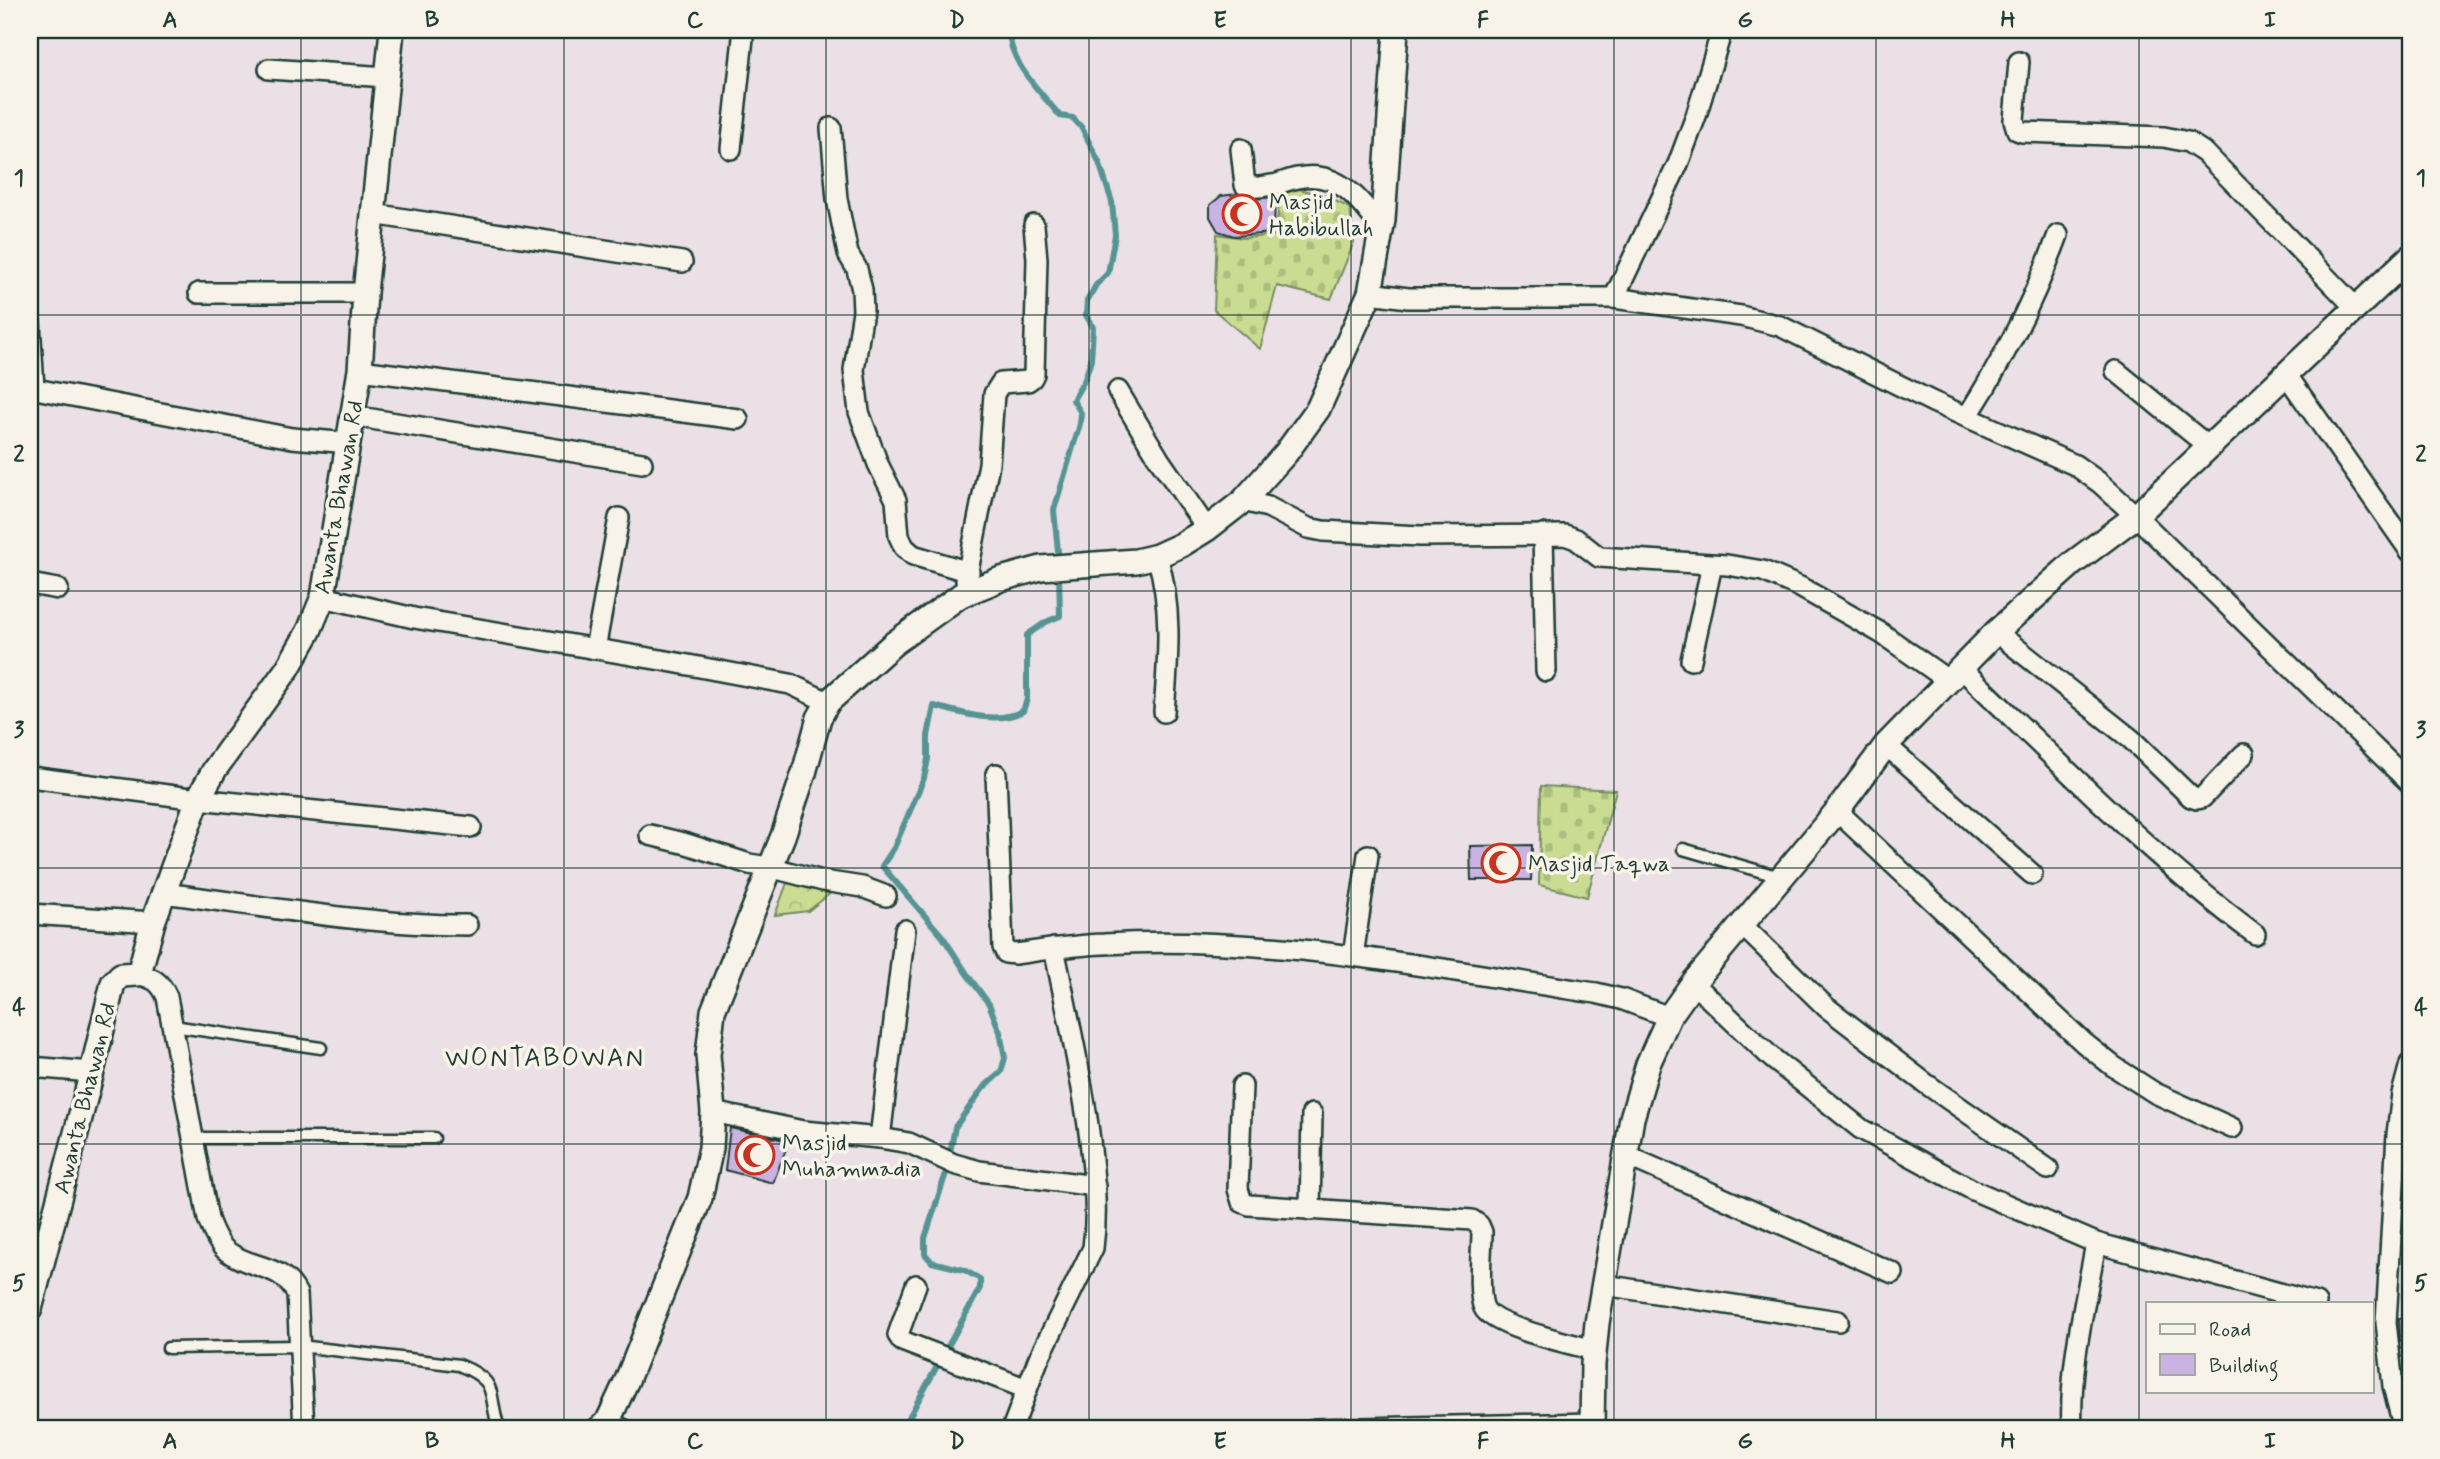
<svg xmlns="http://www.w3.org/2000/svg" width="2440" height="1459" viewBox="0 0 2440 1459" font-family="Mynerve,sans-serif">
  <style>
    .cemetery { fill: url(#cemetery-stones); stroke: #748c62; stroke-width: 2 }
    .park { fill: url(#park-crowns); stroke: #748c62; stroke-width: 2 }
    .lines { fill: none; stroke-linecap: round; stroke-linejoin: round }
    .stream { stroke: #579493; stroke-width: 6 }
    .building { fill: #cab3e2; stroke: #1f3d34; stroke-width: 2 }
    .service-casing { stroke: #1f3d34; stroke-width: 15 }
    .minor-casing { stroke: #1f3d34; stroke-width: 24 }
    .tertiary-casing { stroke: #1f3d34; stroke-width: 28 }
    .service { stroke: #f7f3e8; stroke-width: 10 }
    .minor { stroke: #f7f3e8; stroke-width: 19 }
    .tertiary { stroke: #f7f3e8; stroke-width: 23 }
    .grid { fill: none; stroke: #1f3d34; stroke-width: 2; stroke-opacity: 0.55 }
    .labels { text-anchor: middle; stroke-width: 7; stroke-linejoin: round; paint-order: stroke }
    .poi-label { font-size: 23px; fill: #1f3d34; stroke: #f7f3e8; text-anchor: start }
    .street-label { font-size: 23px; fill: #1f3d34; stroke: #f7f3e8 }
    .quarter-label { font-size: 26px; letter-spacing: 2px; fill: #1f3d34; stroke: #f7f3e8 }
    .neatline { fill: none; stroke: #1f3d34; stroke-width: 2.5 }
    .grid-label { font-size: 23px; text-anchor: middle; font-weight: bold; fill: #1f3d34 }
  </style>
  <defs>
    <pattern id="cemetery-stones" width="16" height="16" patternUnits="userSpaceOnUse" patternTransform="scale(1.75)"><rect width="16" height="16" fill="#c9dc91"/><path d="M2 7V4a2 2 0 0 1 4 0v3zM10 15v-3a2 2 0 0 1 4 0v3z" fill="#acbe7e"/></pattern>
    <pattern id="park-crowns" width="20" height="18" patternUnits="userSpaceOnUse" patternTransform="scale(1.75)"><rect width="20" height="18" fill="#c9dc91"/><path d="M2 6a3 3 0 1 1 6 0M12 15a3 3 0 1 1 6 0" fill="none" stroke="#acbe7e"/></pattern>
  </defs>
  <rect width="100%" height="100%" fill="#eae0e6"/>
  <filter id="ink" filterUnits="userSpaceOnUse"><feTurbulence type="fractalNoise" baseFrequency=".0143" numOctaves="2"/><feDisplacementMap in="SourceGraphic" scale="14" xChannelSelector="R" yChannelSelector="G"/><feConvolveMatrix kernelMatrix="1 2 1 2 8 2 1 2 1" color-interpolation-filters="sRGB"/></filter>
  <g filter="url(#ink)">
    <g class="cemetery">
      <polygon points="1295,188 1323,195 1350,208 1354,242 1331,299 1277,286 1260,349 1214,310 1217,234 1244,238 1276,235 1280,190"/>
      <polygon points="1541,786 1616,790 1587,897 1539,885"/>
    </g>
    <polygon class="park" points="787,883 837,888 808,911 775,915"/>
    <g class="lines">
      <g class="stream">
        <path d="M1009 30C1009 63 1040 91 1060 116L1073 118 1082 128 1099 162 1112 202 1115 235 1108 273 1096 285 1087 301 1086 315 1093 327 1091 360 1085 379 1073 400 1081 413 1080 424 1054 510 1059 562"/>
        <path d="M912 1429 908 1419 980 1288V1279L964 1270 932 1262 925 1254V1238L946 1173 955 1127 984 1087 1001 1072 1005 1058 1000 1032 989 1004 967 974 943 937 882 866 894 848 924 778 928 759V736L934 706C962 713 996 725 1023 711L1027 699V635L1046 622 1060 616 1059 573"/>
      </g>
    </g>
    <g class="building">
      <polygon points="1237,194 1252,199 1275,197 1274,233 1234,236 1218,231 1210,217 1210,205 1221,196"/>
      <polygon points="1532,845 1531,880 1471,880 1470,846"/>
      <polygon points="730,1128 789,1141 773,1183 725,1170"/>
      <polygon points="2410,1316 2410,1339 2400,1341 2399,1318"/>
    </g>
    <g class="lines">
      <defs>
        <g id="service">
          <polyline points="1683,849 1780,877"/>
          <polyline points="173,1026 321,1048"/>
          <polyline points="193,1138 434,1138"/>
          <path d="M168 1348 300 1346 459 1365C501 1382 487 1393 499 1429"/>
        </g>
        <g id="minor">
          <polyline points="2019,62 2014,120 2017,130 2022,132 2164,137 2188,142 2205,153 2356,308"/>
          <polyline points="269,69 387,77"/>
          <polyline points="831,128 837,199 848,254 857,269 862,290 863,311 854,370 859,412 878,464 896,500 899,536 904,547 913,555 969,572"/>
          <polyline points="731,149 743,38 742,30"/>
          <path d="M1241 149 1245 185C1256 189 1266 186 1277 184 1284 182 1291 179 1298 178 1338 169 1361 201 1381 228"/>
          <polyline points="373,214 682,262"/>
          <polyline points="199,293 365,293"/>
          <polyline points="1370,293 1408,298 1614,298 1741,316 1780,326 1933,402 2075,465 2100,483 2136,516 2410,783"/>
          <polyline points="1614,298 1678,164 1696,116 1722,30"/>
          <polyline points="30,323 34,388"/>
          <polyline points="360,370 738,419"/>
          <polyline points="2116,371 2209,447"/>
          <polyline points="2286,374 2410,551"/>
          <polyline points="30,388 292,438 349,443"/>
          <polyline points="1118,391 1159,459 1207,529"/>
          <polyline points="353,416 642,463"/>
          <path d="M1967 417C2004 359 2034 300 2058 235"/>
          <polyline points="1243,501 1268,507 1308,528 1323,531 1420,536 1565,535 1576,539 1599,557 1727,565 1763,571 1800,587 1881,633 1949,681"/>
          <polyline points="1543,534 1546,671"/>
          <path d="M1157 556C1173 608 1168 659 1164 712"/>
          <polyline points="966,581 989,464 994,394 1001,383 1028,381 1032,378 1034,374 1037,259 1034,225"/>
          <polyline points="30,584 58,589"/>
          <polyline points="323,597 414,618 667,661 790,684 828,702"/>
          <polyline points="1996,632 2131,739 2191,797 2197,799 2202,798 2244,754"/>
          <polyline points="595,649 619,518"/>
          <polyline points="1691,660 1712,565"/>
          <path d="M1961 668C2057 760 2148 854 2255 934"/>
          <polyline points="1886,745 2032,874"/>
          <path d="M996 774 1003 947 1006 953 1015 954C1044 950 1074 945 1104 944 1269 934 1434 969 1596 993L1621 999 1669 1017"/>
          <polyline points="30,777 198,799 471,827"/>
          <polyline points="1837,811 2084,1043 2113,1066 2155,1093 2232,1128"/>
          <polyline points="650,835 687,844 749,864 769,867 823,881 862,887 886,896"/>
          <path d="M163 893C264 906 365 925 467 925"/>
          <polyline points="30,914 153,922"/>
          <polyline points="1742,925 1826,1007 1925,1083 2048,1169"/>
          <polyline points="1353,956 1368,855"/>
          <path d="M137 974C153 978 160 981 167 997L208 1219C212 1230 218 1245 228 1252 252 1270 282 1263 297 1294L304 1429"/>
          <polyline points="1693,983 1772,1058 1861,1129 1973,1190 2096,1243 2316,1303"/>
          <polyline points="30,1067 92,1072"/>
          <path d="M1242 1086 1238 1189 1242 1202 1249 1205 1472 1220 1479 1225 1482 1232C1482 1250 1477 1293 1484 1308 1493 1327 1572 1344 1594 1350"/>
          <polyline points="713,1112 803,1131 880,1138 909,1143 954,1164 979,1171 1095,1186"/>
          <polyline points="880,1138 905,930"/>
          <polyline points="1625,1155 1893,1273"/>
          <polyline points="1310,1210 1312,1114"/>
          <polyline points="916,1285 900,1329 898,1335 902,1341 1027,1389"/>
          <polyline points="1604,1285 1838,1321"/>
          <polyline points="607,1423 623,1429"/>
          <path d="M1012 1429 1038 1360 1093 1248C1098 1211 1094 1177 1090 1140 1082 1076 1067 1012 1054 948"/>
          <polyline points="1315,1429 1592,1423"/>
          <path d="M2072 1429C2069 1366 2085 1305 2096 1243"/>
          <polyline points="2404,1429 2393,1386 2386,1322 2397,1134 2402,1094 2410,1064"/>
        </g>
        <g id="tertiary">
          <polyline points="30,1309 92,1072 113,983 121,975 137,974 140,970 153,922 198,799 215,769 288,668 309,631 323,597 360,370 365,293 392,30"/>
          <polyline points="599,1429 607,1423 627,1380 700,1198 711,1148 713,1112 708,1055 713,1011 783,836 804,773 819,718 828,702 893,644 961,595 1001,579 1041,568 1136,561 1157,556 1181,545 1207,529 1243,501 1286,453 1318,409 1370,293 1383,220 1396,30"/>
          <polyline points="1592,1429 1593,1364 1597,1323 1632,1118 1648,1064 1669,1017 1693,983 1837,811 1886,745 1996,632 2073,563 2136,516 2410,257"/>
        </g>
      </defs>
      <use href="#service" class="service-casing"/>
      <use href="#minor" class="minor-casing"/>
      <use href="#tertiary" class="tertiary-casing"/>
      <use href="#service" class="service"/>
      <use href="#minor" class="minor"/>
      <use href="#tertiary" class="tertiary"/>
    </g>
  </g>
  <path class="grid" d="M301 30V1429M564 30V1429M826 30V1429M1089 30V1429M1351 30V1429M1614 30V1429M1876 30V1429M2139 30V1429M30 315H2410M30 591H2410M30 868H2410M30 1144H2410"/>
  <defs>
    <symbol id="mosque-ring" viewBox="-11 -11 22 22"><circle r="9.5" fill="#f7f3e8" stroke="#c8321e" stroke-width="1.5"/><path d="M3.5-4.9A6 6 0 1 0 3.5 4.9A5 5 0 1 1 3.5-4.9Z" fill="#c8321e"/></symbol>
  </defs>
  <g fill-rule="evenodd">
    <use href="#mosque-ring" x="1220" y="192" width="44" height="44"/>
    <use href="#mosque-ring" x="1479" y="841" width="44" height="44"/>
    <use href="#mosque-ring" x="733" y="1133" width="44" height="44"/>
  </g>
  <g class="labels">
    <g class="poi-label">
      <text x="1269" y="209">Masjid<tspan x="1269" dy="26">Habibullah</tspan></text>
      <text x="1528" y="871">Masjid Taqwa</text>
      <text x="782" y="1150">Masjid<tspan x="782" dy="26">Muhammadia</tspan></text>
    </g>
    <g class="street-label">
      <text transform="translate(338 497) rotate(-80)" y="8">Awanta Bhawan Rd</text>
      <text transform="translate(84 1098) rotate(-76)" y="8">Awanta Bhawan Rd</text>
    </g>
    <g class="quarter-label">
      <text x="545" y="1066">WONTABOWAN</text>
    </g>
  </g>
  <rect width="2440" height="1459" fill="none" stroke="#f7f3e8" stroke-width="77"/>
  <rect x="2146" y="1302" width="228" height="91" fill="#f7f3e8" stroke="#a1aaa0" stroke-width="2"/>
  <rect x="2160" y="1324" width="35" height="10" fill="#f7f3e8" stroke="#a1aaa0" stroke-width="2"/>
  <text x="2209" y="1336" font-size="21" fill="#1f3d34">Road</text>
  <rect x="2160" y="1354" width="35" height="21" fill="#cab3e2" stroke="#a1aaa0" stroke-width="2"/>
  <text x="2209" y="1372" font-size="21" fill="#1f3d34">Building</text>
  <rect x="38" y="38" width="2364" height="1382" class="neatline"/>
  <g class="grid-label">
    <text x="170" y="27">A</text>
    <text x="432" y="27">B</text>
    <text x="695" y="27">C</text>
    <text x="957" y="27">D</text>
    <text x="1220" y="27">E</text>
    <text x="1483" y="27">F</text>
    <text x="1745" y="27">G</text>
    <text x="2008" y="27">H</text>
    <text x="2270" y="27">I</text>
    <text x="19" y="185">1</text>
    <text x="2421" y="185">1</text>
    <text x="19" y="461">2</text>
    <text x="2421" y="461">2</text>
    <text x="19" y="737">3</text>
    <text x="2421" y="737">3</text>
    <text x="19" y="1014">4</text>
    <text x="2421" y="1014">4</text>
    <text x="19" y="1290">5</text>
    <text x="2421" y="1290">5</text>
    <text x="170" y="1448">A</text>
    <text x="432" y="1448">B</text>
    <text x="695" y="1448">C</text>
    <text x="957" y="1448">D</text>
    <text x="1220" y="1448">E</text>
    <text x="1483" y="1448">F</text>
    <text x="1745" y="1448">G</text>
    <text x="2008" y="1448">H</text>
    <text x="2270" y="1448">I</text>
  </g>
</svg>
